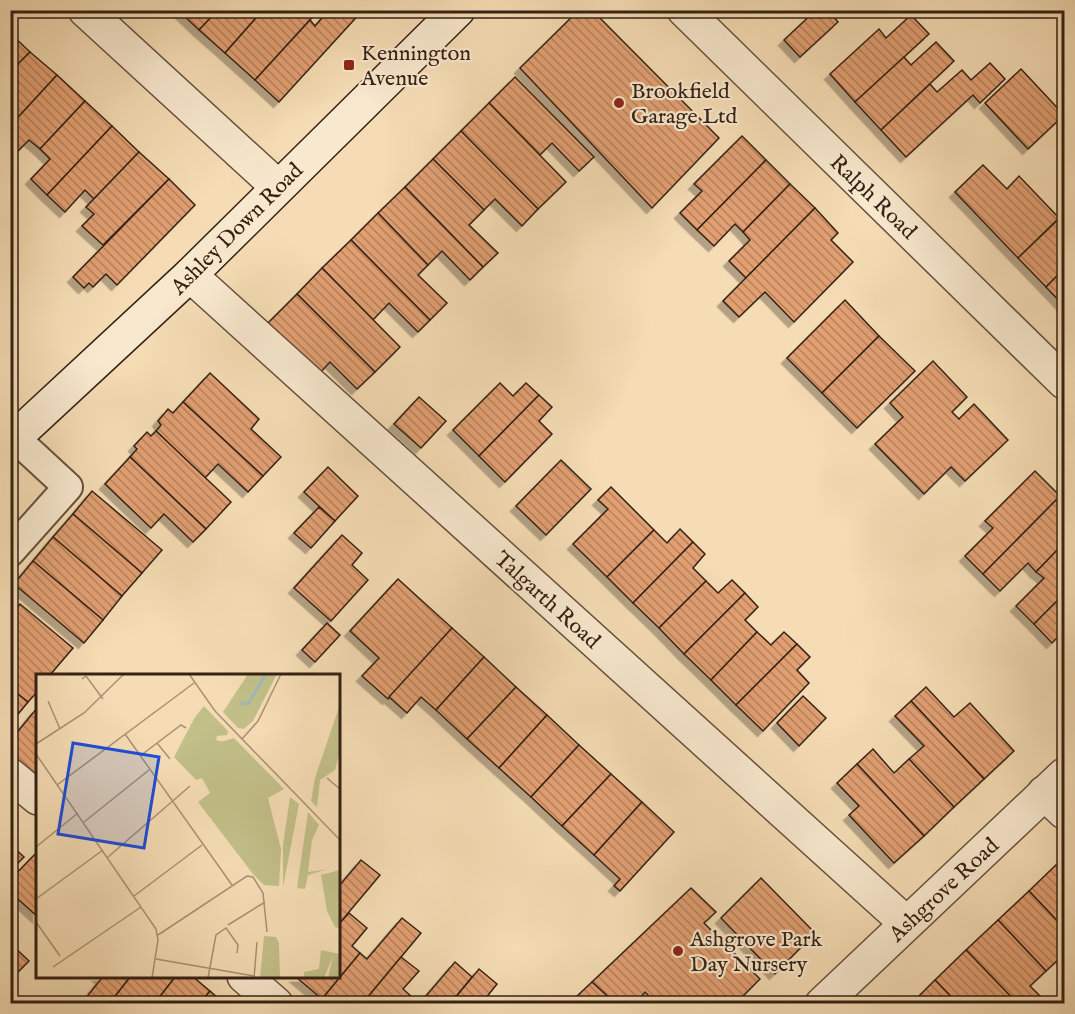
<svg xmlns="http://www.w3.org/2000/svg" width="1075" height="1014" viewBox="0 0 1075 1014" font-family="'IM FELL English',serif">
  <style>
    .building { fill: url(#building-back-hatch); stroke: #352114; stroke-width: 1.5; filter: url(#shadow) }
    .lines { fill: none; stroke-linecap: round; stroke-linejoin: round }
    .service-casing { stroke: #65503c; stroke-width: 32 }
    .minor-casing { stroke: #65503c; stroke-width: 36 }
    .secondary-casing { stroke: #352114; stroke-width: 36 }
    .service { stroke: #f8e8ce; stroke-width: 28 }
    .minor { stroke: #f8e8ce; stroke-width: 33 }
    .secondary { stroke: #f8e8ce; stroke-width: 33 }
    .poi-dot { fill: #8f2418; stroke: #f8e8ce; stroke-width: 2 }
    .labels { text-anchor: middle; stroke-width: 4.5; stroke-linejoin: round; paint-order: stroke }
    .poi-label { font-size: 22px; fill: #352114; stroke: #f8e8ce; text-anchor: start }
    .street-label { font-size: 22px; fill: #352114; stroke: #f8e8ce }
    .inset-river { fill: none; stroke: #a0b9b8; stroke-width: 3 }
    .inset-road { fill: none; stroke: #a89174; stroke-width: 1.5 }
    .view { fill: #1d4ed8; fill-opacity: 0.15; stroke: #1d4ed8; stroke-width: 3 }
    .inset-edge { fill: none; stroke: #352114; stroke-width: 3 }
  </style>
  <defs>
    <pattern id="building-back-hatch" width="6" height="6" patternUnits="userSpaceOnUse" patternTransform="scale(1.5)"><rect width="6" height="6" fill="#e19f72"/><path d="M-1 5l2 2M0 0l6 6M5-1l2 2" fill="none" stroke="#b7815c"/></pattern>
    <filter id="shadow"><feDropShadow dx="-5.5" dy="5.5" stdDeviation="0" flood-color="#0004"/></filter>
  </defs>
  <rect width="100%" height="100%" fill="#f5dcb4"/>
  <filter id="stains"><feTurbulence type="fractalNoise" baseFrequency=".00333" numOctaves="4"/><feColorMatrix values="0 0 0 0 .2 0 0 0 0 .09 0 0 0 0 .02 0 0 0 .5 -.17"/></filter>
  <radialGradient id="worn" r=".72"><stop offset=".6" stop-color="#630" stop-opacity="0"/><stop offset="1" stop-color="#630" stop-opacity=".3"/></radialGradient>
  <g class="building">
    <polygon points="178,10 218,10 199,30"/>
    <polygon points="218,10 263,10 225,53 199,30"/>
    <polygon points="263,10 273,10 277,15 281,10 319,10 255,80 225,53"/>
    <polygon points="329,10 363,10 279,102 255,80 310,20 315,26"/>
    <polygon points="579,10 592,10 719,138 652,208 520,68"/>
    <polygon points="816,10 828,10 838,22 800,57 784,40"/>
    <polygon points="911,15 929,34 855,102 830,74 879,29 886,38"/>
    <polygon points="10,33 30,52 10,72"/>
    <polygon points="936,42 954,61 881,130 855,102 904,57 911,65"/>
    <polygon points="30,52 57,75 10,126 10,72"/>
    <polygon points="990,63 1005,79 980,103 973,95 906,157 881,130 930,84 937,92 962,70 971,80"/>
    <polygon points="1021,69 1064,115 1028,149 985,103"/>
    <polygon points="57,75 85,101 40,149 29,140 10,159 10,126"/>
    <polygon points="515,77 594,157 579,171 552,143 540,155 489,103"/>
    <polygon points="85,101 112,126 47,195 31,179 50,159 40,149"/>
    <polygon points="489,103 566,182 538,209 461,131"/>
    <polygon points="112,126 139,152 94,199 85,190 65,212 47,195"/>
    <polygon points="461,131 538,209 522,226 495,199 484,210 433,159"/>
    <polygon points="742,136 766,160 697,230 680,213 702,191 694,184"/>
    <polygon points="139,152 169,179 103,245 82,226 94,214 86,207"/>
    <polygon points="433,159 484,210 469,225 498,253 483,267 405,187"/>
    <polygon points="766,160 790,184 743,232 735,224 714,246 697,230"/>
    <polygon points="983,165 1007,189 1019,176 1059,218 1018,258 955,192"/>
    <polygon points="169,179 195,205 117,285 106,274 93,287 89,283 84,288 73,277"/>
    <polygon points="790,184 815,208 746,278 729,261 750,240 743,232"/>
    <polygon points="405,187 483,267 470,280 442,251 428,265 378,213"/>
    <polygon points="815,208 838,233 831,240 853,262 794,322 765,292 739,317 723,301"/>
    <polygon points="378,213 428,265 418,275 447,303 430,320 351,240"/>
    <polygon points="1064,214 1064,269 1046,287 1018,258"/>
    <polygon points="351,240 430,320 418,332 389,303 373,320 322,268"/>
    <polygon points="322,268 400,347 375,372 297,294"/>
    <polygon points="1064,269 1064,306 1046,287"/>
    <polygon points="297,294 375,372 357,389 330,362 318,375 267,324"/>
    <polygon points="845,300 879,336 822,393 787,358"/>
    <polygon points="879,336 915,371 857,428 822,393"/>
    <polygon points="933,361 967,397 952,412 959,419 974,404 1008,440 965,481 951,467 924,494 875,444 903,417 890,403"/>
    <polygon points="210,373 259,419 251,429 281,457 263,476 183,402"/>
    <polygon points="500,383 513,396 526,383 539,395 479,456 453,430"/>
    <polygon points="539,395 552,407 539,421 552,434 505,482 479,456"/>
    <polygon points="419,397 446,421 421,448 394,424"/>
    <polygon points="183,402 263,476 248,492 218,464 205,478 156,431 161,425 158,421 168,409 173,413"/>
    <polygon points="156,431 231,502 206,529 130,457 137,449 134,446 147,432 151,436"/>
    <polygon points="130,457 206,529 193,542 164,514 151,528 105,484"/>
    <polygon points="561,460 591,489 546,535 516,506"/>
    <polygon points="328,467 358,496 335,521 304,492"/>
    <polygon points="1035,471 1060,496 983,574 965,556 993,528 985,521"/>
    <polygon points="611,487 654,530 607,577 573,544 608,509 598,500"/>
    <polygon points="92,491 162,550 142,573 73,514"/>
    <polygon points="1060,496 1064,500 1064,543 1036,572 1028,563 1000,591 983,574"/>
    <polygon points="319,507 335,521 311,548 294,533"/>
    <polygon points="73,514 142,573 122,596 53,537"/>
    <polygon points="680,529 693,542 633,603 607,577 654,530 667,543"/>
    <polygon points="342,535 362,553 352,565 368,580 331,621 294,588"/>
    <polygon points="53,537 122,596 103,620 33,561"/>
    <polygon points="693,542 705,554 693,568 706,581 659,628 633,603"/>
    <polygon points="1064,543 1064,594 1034,624 1016,606 1044,578 1036,572"/>
    <polygon points="33,561 103,620 84,643 14,584"/>
    <polygon points="398,579 452,628 388,699 362,676 379,658 350,631"/>
    <polygon points="732,580 745,593 684,654 659,628 706,581 718,593"/>
    <polygon points="745,593 758,607 745,620 757,632 711,680 684,654"/>
    <polygon points="1064,594 1064,631 1052,643 1034,624"/>
    <polygon points="20,604 73,648 50,675 38,675 38,691 28,702 10,688 10,612 13,614"/>
    <polygon points="327,623 340,635 315,662 302,650"/>
    <polygon points="452,628 484,657 436,710 421,697 407,713 389,697"/>
    <polygon points="757,632 771,645 784,632 797,644 736,705 711,680"/>
    <polygon points="797,644 810,657 797,670 809,683 763,731 736,705"/>
    <polygon points="484,657 516,687 467,739 436,710"/>
    <polygon points="516,687 547,715 499,768 467,739"/>
    <polygon points="926,687 954,717 970,703 1014,751 984,779 911,701"/>
    <polygon points="10,688 28,702 10,724"/>
    <polygon points="803,696 826,718 799,746 777,723"/>
    <polygon points="911,701 984,779 954,807 909,759 924,746 895,716"/>
    <polygon points="37,708 38,709 38,777 10,754 10,741"/>
    <polygon points="547,715 579,745 531,797 499,768"/>
    <polygon points="579,745 611,774 562,826 531,797"/>
    <polygon points="873,749 894,773 909,759 954,807 924,836 857,764"/>
    <polygon points="857,764 924,836 894,863 849,815 859,806 837,783"/>
    <polygon points="611,774 642,802 594,855 562,826"/>
    <polygon points="642,802 674,832 620,891 614,886 620,879 594,855"/>
    <polygon points="10,844 24,857 10,871"/>
    <polygon points="37,852 38,853 38,917 10,892 10,880"/>
    <polygon points="361,860 380,875 339,924 339,886"/>
    <polygon points="1060,861 1064,866 1064,928 1029,891"/>
    <polygon points="761,878 815,933 775,974 721,918"/>
    <polygon points="691,888 716,912 704,923 760,979 735,1004 657,1004 645,992 635,1004 616,1004 592,982"/>
    <polygon points="1029,891 1064,928 1064,961 1061,957 1046,971 998,920"/>
    <polygon points="349,913 367,928 352,946 360,953 322,999 296,977 339,976 339,924"/>
    <polygon points="402,918 421,933 362,1004 328,1004 322,999 360,953 367,959"/>
    <polygon points="998,920 1046,971 1030,986 1045,1001 1042,1004 1018,1004 966,950"/>
    <polygon points="10,943 29,961 10,980"/>
    <polygon points="966,950 1018,1004 958,1004 935,980"/>
    <polygon points="401,957 419,971 403,989 412,997 406,1004 362,1004"/>
    <polygon points="455,962 472,977 450,1004 406,1004 412,997 420,1003"/>
    <polygon points="479,969 497,984 481,1004 450,1004"/>
    <polygon points="98,976 131,976 109,1004 81,1004 101,979"/>
    <polygon points="131,976 176,976 154,1004 109,1004"/>
    <polygon points="176,976 192,976 210,991 199,1004 154,1004"/>
    <polygon points="935,980 958,1004 911,1004"/>
    <polygon points="592,982 616,1004 581,1004 575,998"/>
    <polygon points="210,991 225,1004 199,1004"/>
  </g>
  <g class="lines">
    <defs>
      <polyline id="service" points="10,552 68,487 15,438"/>
      <g id="minor">
        <polyline points="85,10 278,187"/>
        <polyline points="684,10 1064,382"/>
        <polyline points="190,275 906,923"/>
        <polyline points="10,775 38,798"/>
        <polyline points="1044,793 1064,812"/>
        <polyline points="244,976 276,1004"/>
        <polyline points="822,1004 1064,775"/>
      </g>
      <polyline id="secondary" points="10,442 190,275 458,10"/>
    </defs>
    <use href="#service" class="service-casing"/>
    <use href="#minor" class="minor-casing"/>
    <use href="#secondary" class="secondary-casing"/>
    <use href="#service" class="service"/>
    <use href="#minor" class="minor"/>
    <use href="#secondary" class="secondary"/>
  </g>
  <g class="poi-dot">
    <rect x="343" y="59" width="12" height="12" rx="3"/>
    <circle cx="619" cy="103" r="6"/>
    <circle cx="678" cy="951" r="6"/>
  </g>
  <g class="labels">
    <g class="poi-label">
      <text x="361" y="60">Kennington<tspan x="361" dy="25">Avenue</tspan></text>
      <text x="631" y="98">Brookfield<tspan x="631" dy="25">Garage Ltd</tspan></text>
      <text x="690" y="946">Ashgrove Park<tspan x="690" dy="25">Day Nursery</tspan></text>
    </g>
    <g class="street-label">
      <text transform="translate(874 196) rotate(44)" y="8">Ralph Road</text>
      <text transform="translate(236 228) rotate(-45)" y="8">Ashley Down Road</text>
      <text transform="translate(548 599) rotate(42)" y="8">Talgarth Road</text>
      <text transform="translate(943 889) rotate(-43)" y="8">Ashgrove Road</text>
    </g>
  </g>
  <g transform="translate(36 674)">
    <rect width="304" height="304" fill="#f5dcb4"/>
    <path d="M212 0H241L217 47 208 55 202 54 187 38ZM304 196V255L299 253 291 237 285 201ZM285 276 304 280V304H292L297 282 288 304H268V298L283 295Z" fill="#c2bf89"/>
    <path d="M304 30V77L299 96 284 106 281 133 275 127 279 104ZM168 32 192 57 191 61 181 62 180 66 187 68 171 72 159 43ZM254 123 263 130 247 213V171ZM272 138 283 151 276 166 272 198 292 195 272 201 269 215 261 214Z" fill="#c2bf89"/>
    <path d="M159 43 168 53 171 72 198 64 248 115 232 124 245 175 243 212 228 211 217 200 162 128 174 119 166 104 160 106 138 83ZM304 201V222L292 224 289 203ZM228 262 240 263 243 269 244 304H224Z" fill="#c2bf89"/>
    <path class="inset-river" d="M204 29 212 30 230 0"/>
    <path class="inset-road" d="M153 0 179 37 305 167M46 5 50 2 67 25M12 27 24 55M89 60 196 211M206 65 222 47 245 0M121 69 134 85M0 70 48 39 88 0M0 80 120 255 122 266 116 304M104 82 145 51 150 54M291 104 305 116M21 111 158 9M48 148 113 96M0 173 42 139M72 183 154 112M98 222 166 171M0 225 67 176M0 248 24 282M192 251 229 228M122 261 211 202 217 203 227 219 231 258M120 285 218 302M17 293 105 233M172 304 180 261 190 254 202 271 201 279M218 304 221 268"/>
    <path class="view" d="M37 69 123 83 108 174 22 160Z"/>
    <rect width="304" height="304" class="inset-edge"/>
  </g>
  <rect width="1075" height="1014" fill="none" stroke="#f5dcb4" stroke-width="36"/>
  <rect x="12" y="12" width="1051" height="990" fill="none" stroke="#352114" stroke-width="3"/>
  <rect x="18" y="18" width="1039" height="978" fill="none" stroke="#352114" stroke-width="1.5"/>
  <rect width="100%" height="100%" filter="url(#stains)"/>
  <rect width="100%" height="100%" fill="url(#worn)"/>
</svg>
